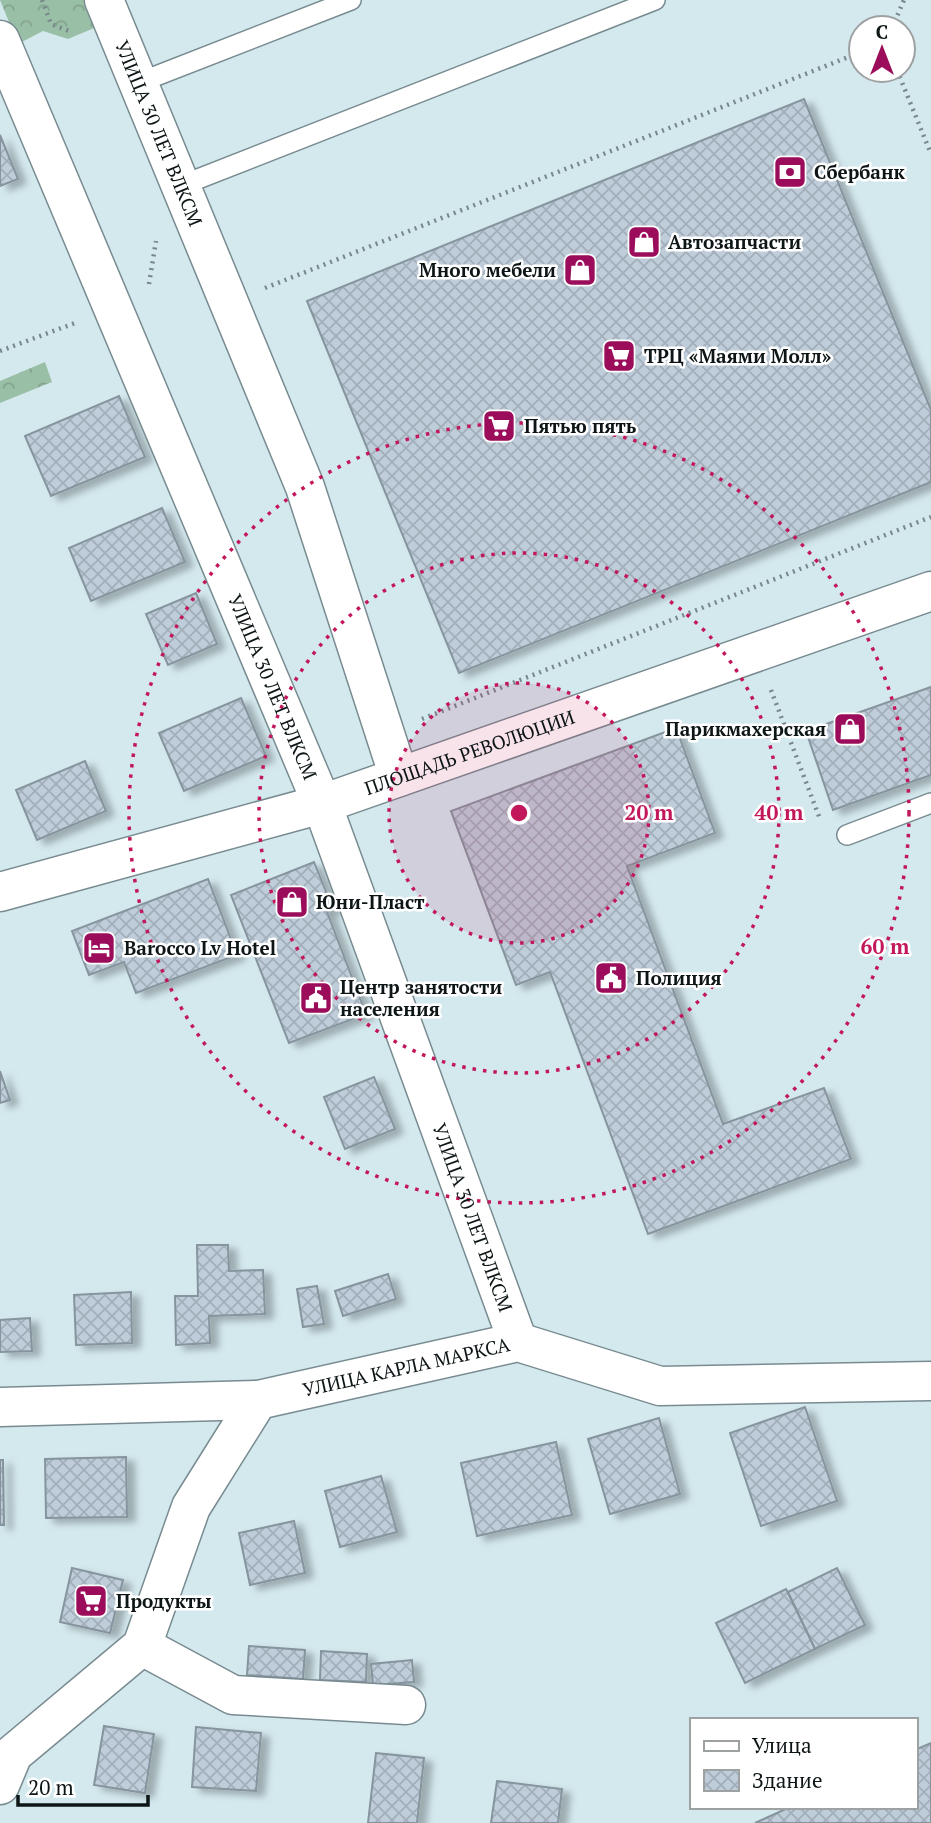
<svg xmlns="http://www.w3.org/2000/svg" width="931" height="1823" viewBox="0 0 931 1823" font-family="'PT Serif',serif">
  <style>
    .forest { fill: url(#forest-crowns) }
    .building { fill: url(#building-cross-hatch); stroke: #86949e; stroke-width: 2; filter: url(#shadow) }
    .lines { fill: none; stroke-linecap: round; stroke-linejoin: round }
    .service-casing { stroke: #788b90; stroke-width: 22 }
    .minor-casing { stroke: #788b90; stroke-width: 41 }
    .path { stroke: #78878a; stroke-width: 4.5; stroke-dasharray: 2 5; stroke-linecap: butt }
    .service { stroke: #fff; stroke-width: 19 }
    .minor { stroke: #fff; stroke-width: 38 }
    .ring { fill: none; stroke: #c2185b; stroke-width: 3.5; stroke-dasharray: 3.5 7 }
    .labels { text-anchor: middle; stroke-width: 5; stroke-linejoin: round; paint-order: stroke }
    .street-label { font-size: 19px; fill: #0d1516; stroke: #fff }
    .poi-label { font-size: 19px; font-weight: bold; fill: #0d1516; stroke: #fff; text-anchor: start }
    .centre { fill: #c2185b; stroke: #fff; stroke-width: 3.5 }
    .ring-label { font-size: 21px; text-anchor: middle; font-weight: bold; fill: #c2185b; stroke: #fff; stroke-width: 5; stroke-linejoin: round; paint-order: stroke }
  </style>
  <defs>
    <pattern id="forest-crowns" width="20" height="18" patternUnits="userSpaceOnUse" patternTransform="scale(1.75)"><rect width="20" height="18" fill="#9abfa7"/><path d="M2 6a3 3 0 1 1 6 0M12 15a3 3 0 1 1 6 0" fill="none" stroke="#84a38f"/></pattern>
    <pattern id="building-cross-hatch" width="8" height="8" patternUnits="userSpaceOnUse" patternTransform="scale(1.75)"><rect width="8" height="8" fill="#becdd9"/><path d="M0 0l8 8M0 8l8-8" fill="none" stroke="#a2afba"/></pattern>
    <filter id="shadow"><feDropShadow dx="8" dy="4.5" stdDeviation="3.5" flood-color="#0004"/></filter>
  </defs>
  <rect width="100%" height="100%" fill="#d4e9ee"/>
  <g class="forest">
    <polygon points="0,0 88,0 99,26 68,39 43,31 18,44"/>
    <polygon points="45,362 52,382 0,403 0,381"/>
  </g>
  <g class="building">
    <polygon points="804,99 931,410 931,482 459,673 307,301"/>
    <polygon points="0,135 18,179 0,186"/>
    <polygon points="119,396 145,457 51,496 25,436"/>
    <polygon points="162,508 185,562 91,601 69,548"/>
    <polygon points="196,593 217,644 168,665 146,614"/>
    <polygon points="931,687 931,775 833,810 806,731"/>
    <polygon points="241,698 266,756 184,791 159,733"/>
    <polygon points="676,728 715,833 627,866 723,1124 824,1088 851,1159 648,1234 550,972 516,985 451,811"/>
    <polygon points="85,761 106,811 37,840 16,790"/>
    <polygon points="314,862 333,909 327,912 366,1014 289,1043 231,895"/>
    <polygon points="208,879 237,955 136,993 124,962 89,975 72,931"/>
    <polygon points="0,1071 10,1100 0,1103"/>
    <polygon points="374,1077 395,1129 345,1149 324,1097"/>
    <polygon points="197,1245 228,1245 229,1271 263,1270 265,1314 209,1316 210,1343 176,1345 175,1296 198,1296"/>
    <polygon points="388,1274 396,1299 343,1316 335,1291"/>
    <polygon points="317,1286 324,1324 303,1327 297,1289"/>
    <polygon points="131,1292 132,1343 76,1345 74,1295"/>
    <polygon points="30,1318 32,1351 0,1352 0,1320"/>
    <polygon points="805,1407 837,1501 761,1526 730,1433"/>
    <polygon points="659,1418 680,1494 610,1514 588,1439"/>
    <polygon points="556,1442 572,1515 477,1536 461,1463"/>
    <polygon points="126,1457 127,1517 46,1518 45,1459"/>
    <polygon points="0,1460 3,1460 4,1525 0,1525"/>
    <polygon points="381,1476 397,1532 340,1547 325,1491"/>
    <polygon points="294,1521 305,1573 250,1585 239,1533"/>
    <polygon points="72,1568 123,1580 110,1633 60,1622"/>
    <polygon points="837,1568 865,1625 815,1649 788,1592"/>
    <polygon points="786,1589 815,1649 745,1683 716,1623"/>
    <polygon points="249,1646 305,1650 303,1679 247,1675"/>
    <polygon points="321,1651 367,1654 366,1682 320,1680"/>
    <polygon points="412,1660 414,1682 373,1685 371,1664"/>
    <polygon points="104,1726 154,1734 145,1793 94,1785"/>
    <polygon points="196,1727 261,1733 256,1791 192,1787"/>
    <polygon points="931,1743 931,1823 755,1823 790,1807 915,1807 915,1750"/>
    <polygon points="376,1753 424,1758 417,1823 368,1823"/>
    <polygon points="497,1781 562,1789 558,1823 491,1823"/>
  </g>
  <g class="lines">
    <defs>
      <g id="service">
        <polyline points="138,83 351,0"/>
        <polyline points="180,186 655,0"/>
        <polyline points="847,835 931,803"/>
      </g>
      <g id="minor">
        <path id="s1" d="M104 0 305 487 399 777"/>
        <path id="s2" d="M0 40 322 804 518 1342"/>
        <path id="s3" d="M0 892 322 804 931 591"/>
        <path id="s4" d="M0 1407 258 1400 518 1342 660 1386 931 1381"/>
        <polyline points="142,1646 233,1695 406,1705"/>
        <polyline points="0,1785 13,1754 142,1646 191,1507 258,1400"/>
      </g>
    </defs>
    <use href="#service" class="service-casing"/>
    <use href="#minor" class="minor-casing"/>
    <g class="path">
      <polyline points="42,0 51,24 72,32"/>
      <polyline points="892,28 904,0"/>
      <polyline points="897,70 931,154"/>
      <polyline points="149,284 156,241"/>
      <polyline points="265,288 861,52"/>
      <polyline points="0,351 75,323"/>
      <polyline points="771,690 820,819"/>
      <polyline points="422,719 931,517"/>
    </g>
    <use href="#service" class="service"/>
    <use href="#minor" class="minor"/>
  </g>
  <circle cx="519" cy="813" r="130" fill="#c2185b" fill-opacity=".12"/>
  <g class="ring">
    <circle cx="519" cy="813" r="130"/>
    <circle cx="519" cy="813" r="260"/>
    <circle cx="519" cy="813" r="390"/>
  </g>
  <defs>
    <symbol id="bank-square" viewBox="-11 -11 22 22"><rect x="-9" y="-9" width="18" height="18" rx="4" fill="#9b0c5b" stroke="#fff"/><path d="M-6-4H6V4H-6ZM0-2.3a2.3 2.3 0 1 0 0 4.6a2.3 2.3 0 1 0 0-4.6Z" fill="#fff"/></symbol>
    <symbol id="shop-square" viewBox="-11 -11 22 22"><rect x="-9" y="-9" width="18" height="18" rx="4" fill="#9b0c5b" stroke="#fff"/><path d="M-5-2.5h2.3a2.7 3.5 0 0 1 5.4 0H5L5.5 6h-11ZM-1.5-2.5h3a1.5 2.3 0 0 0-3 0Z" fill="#fff"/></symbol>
    <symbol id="supermarket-square" viewBox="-11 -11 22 22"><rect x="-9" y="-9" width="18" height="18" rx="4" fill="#9b0c5b" stroke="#fff"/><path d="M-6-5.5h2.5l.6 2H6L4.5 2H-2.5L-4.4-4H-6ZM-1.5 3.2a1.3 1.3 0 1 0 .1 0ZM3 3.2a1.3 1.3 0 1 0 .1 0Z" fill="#fff"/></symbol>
    <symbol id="hotel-square" viewBox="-11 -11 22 22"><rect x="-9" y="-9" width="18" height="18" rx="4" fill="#9b0c5b" stroke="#fff"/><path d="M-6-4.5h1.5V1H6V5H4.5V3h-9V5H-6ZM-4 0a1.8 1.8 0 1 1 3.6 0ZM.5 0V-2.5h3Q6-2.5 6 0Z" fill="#fff"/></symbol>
    <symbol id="civic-square" viewBox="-11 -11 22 22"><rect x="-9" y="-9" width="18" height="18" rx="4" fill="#9b0c5b" stroke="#fff"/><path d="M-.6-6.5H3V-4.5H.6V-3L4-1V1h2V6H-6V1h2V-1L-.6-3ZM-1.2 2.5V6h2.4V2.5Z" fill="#fff"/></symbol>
  </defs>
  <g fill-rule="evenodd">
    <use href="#bank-square" x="771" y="153" width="38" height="38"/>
    <use href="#shop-square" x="625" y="223" width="38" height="38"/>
    <use href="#shop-square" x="561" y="251" width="38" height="38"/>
    <use href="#supermarket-square" x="600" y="337" width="38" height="38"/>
    <use href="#supermarket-square" x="480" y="407" width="38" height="38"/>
    <use href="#shop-square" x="831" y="710" width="38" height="38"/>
    <use href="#shop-square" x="273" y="883" width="38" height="38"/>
    <use href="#hotel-square" x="80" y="929" width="38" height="38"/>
    <use href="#civic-square" x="592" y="959" width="38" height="38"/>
    <use href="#civic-square" x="297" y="979" width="38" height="38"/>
    <use href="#supermarket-square" x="72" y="1582" width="38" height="38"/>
  </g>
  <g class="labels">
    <g class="street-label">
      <text dy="7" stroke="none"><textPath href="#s1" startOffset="144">УЛИЦА 30 ЛЕТ ВЛКСМ</textPath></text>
      <text dy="7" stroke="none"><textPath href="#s2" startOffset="702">УЛИЦА 30 ЛЕТ ВЛКСМ</textPath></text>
      <text dy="7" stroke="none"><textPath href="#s3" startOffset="490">ПЛОЩАДЬ РЕВОЛЮЦИИ</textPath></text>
      <text dy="7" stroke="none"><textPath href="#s2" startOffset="1269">УЛИЦА 30 ЛЕТ ВЛКСМ</textPath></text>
      <text dy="7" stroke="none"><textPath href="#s4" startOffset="410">УЛИЦА КАРЛА МАРКСА</textPath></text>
    </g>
    <g class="poi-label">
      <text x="814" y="179">Сбербанк</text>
      <text x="668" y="249">Автозапчасти</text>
      <text x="556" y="277" text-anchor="end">Много мебели</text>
      <text x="644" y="363">ТРЦ «Маями Молл»</text>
      <text x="524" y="433">Пятью пять</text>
      <text x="826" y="736" text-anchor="end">Парикмахерская</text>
      <text x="316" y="909">Юни-Пласт</text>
      <text x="124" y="955">Barocco Lv Hotel</text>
      <text x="636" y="985">Полиция</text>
      <text x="340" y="994">Центр занятости<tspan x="340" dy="22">населения</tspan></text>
      <text x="116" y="1608">Продукты</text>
    </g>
  </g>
  <circle cx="519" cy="813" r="10" class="centre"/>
  <g class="ring-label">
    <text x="649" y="820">20 m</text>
    <text x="779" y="820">40 m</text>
    <text x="885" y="954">60 m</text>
  </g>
  <rect x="690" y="1718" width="228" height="91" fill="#ffffff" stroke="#9ea1a2" stroke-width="2"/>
  <rect x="704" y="1741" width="35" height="10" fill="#ffffff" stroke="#9ea1a2" stroke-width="2"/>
  <text x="752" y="1753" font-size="21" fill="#0d1516">Улица</text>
  <rect x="704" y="1770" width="35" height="21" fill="url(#building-cross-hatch)" stroke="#9ea1a2" stroke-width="2"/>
  <text x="752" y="1788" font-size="21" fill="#0d1516">Здание</text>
  <g transform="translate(882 49)"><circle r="33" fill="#ffffff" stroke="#9ea1a2" stroke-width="2"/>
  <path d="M0-5L12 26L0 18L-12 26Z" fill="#9b0c5b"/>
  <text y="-10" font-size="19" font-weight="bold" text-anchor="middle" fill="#0d1516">С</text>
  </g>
  <path d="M18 1795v10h130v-10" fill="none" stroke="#0d1516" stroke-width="3.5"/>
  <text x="28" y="1795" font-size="21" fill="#0d1516" stroke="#ffffff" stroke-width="5" paint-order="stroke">20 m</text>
</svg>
